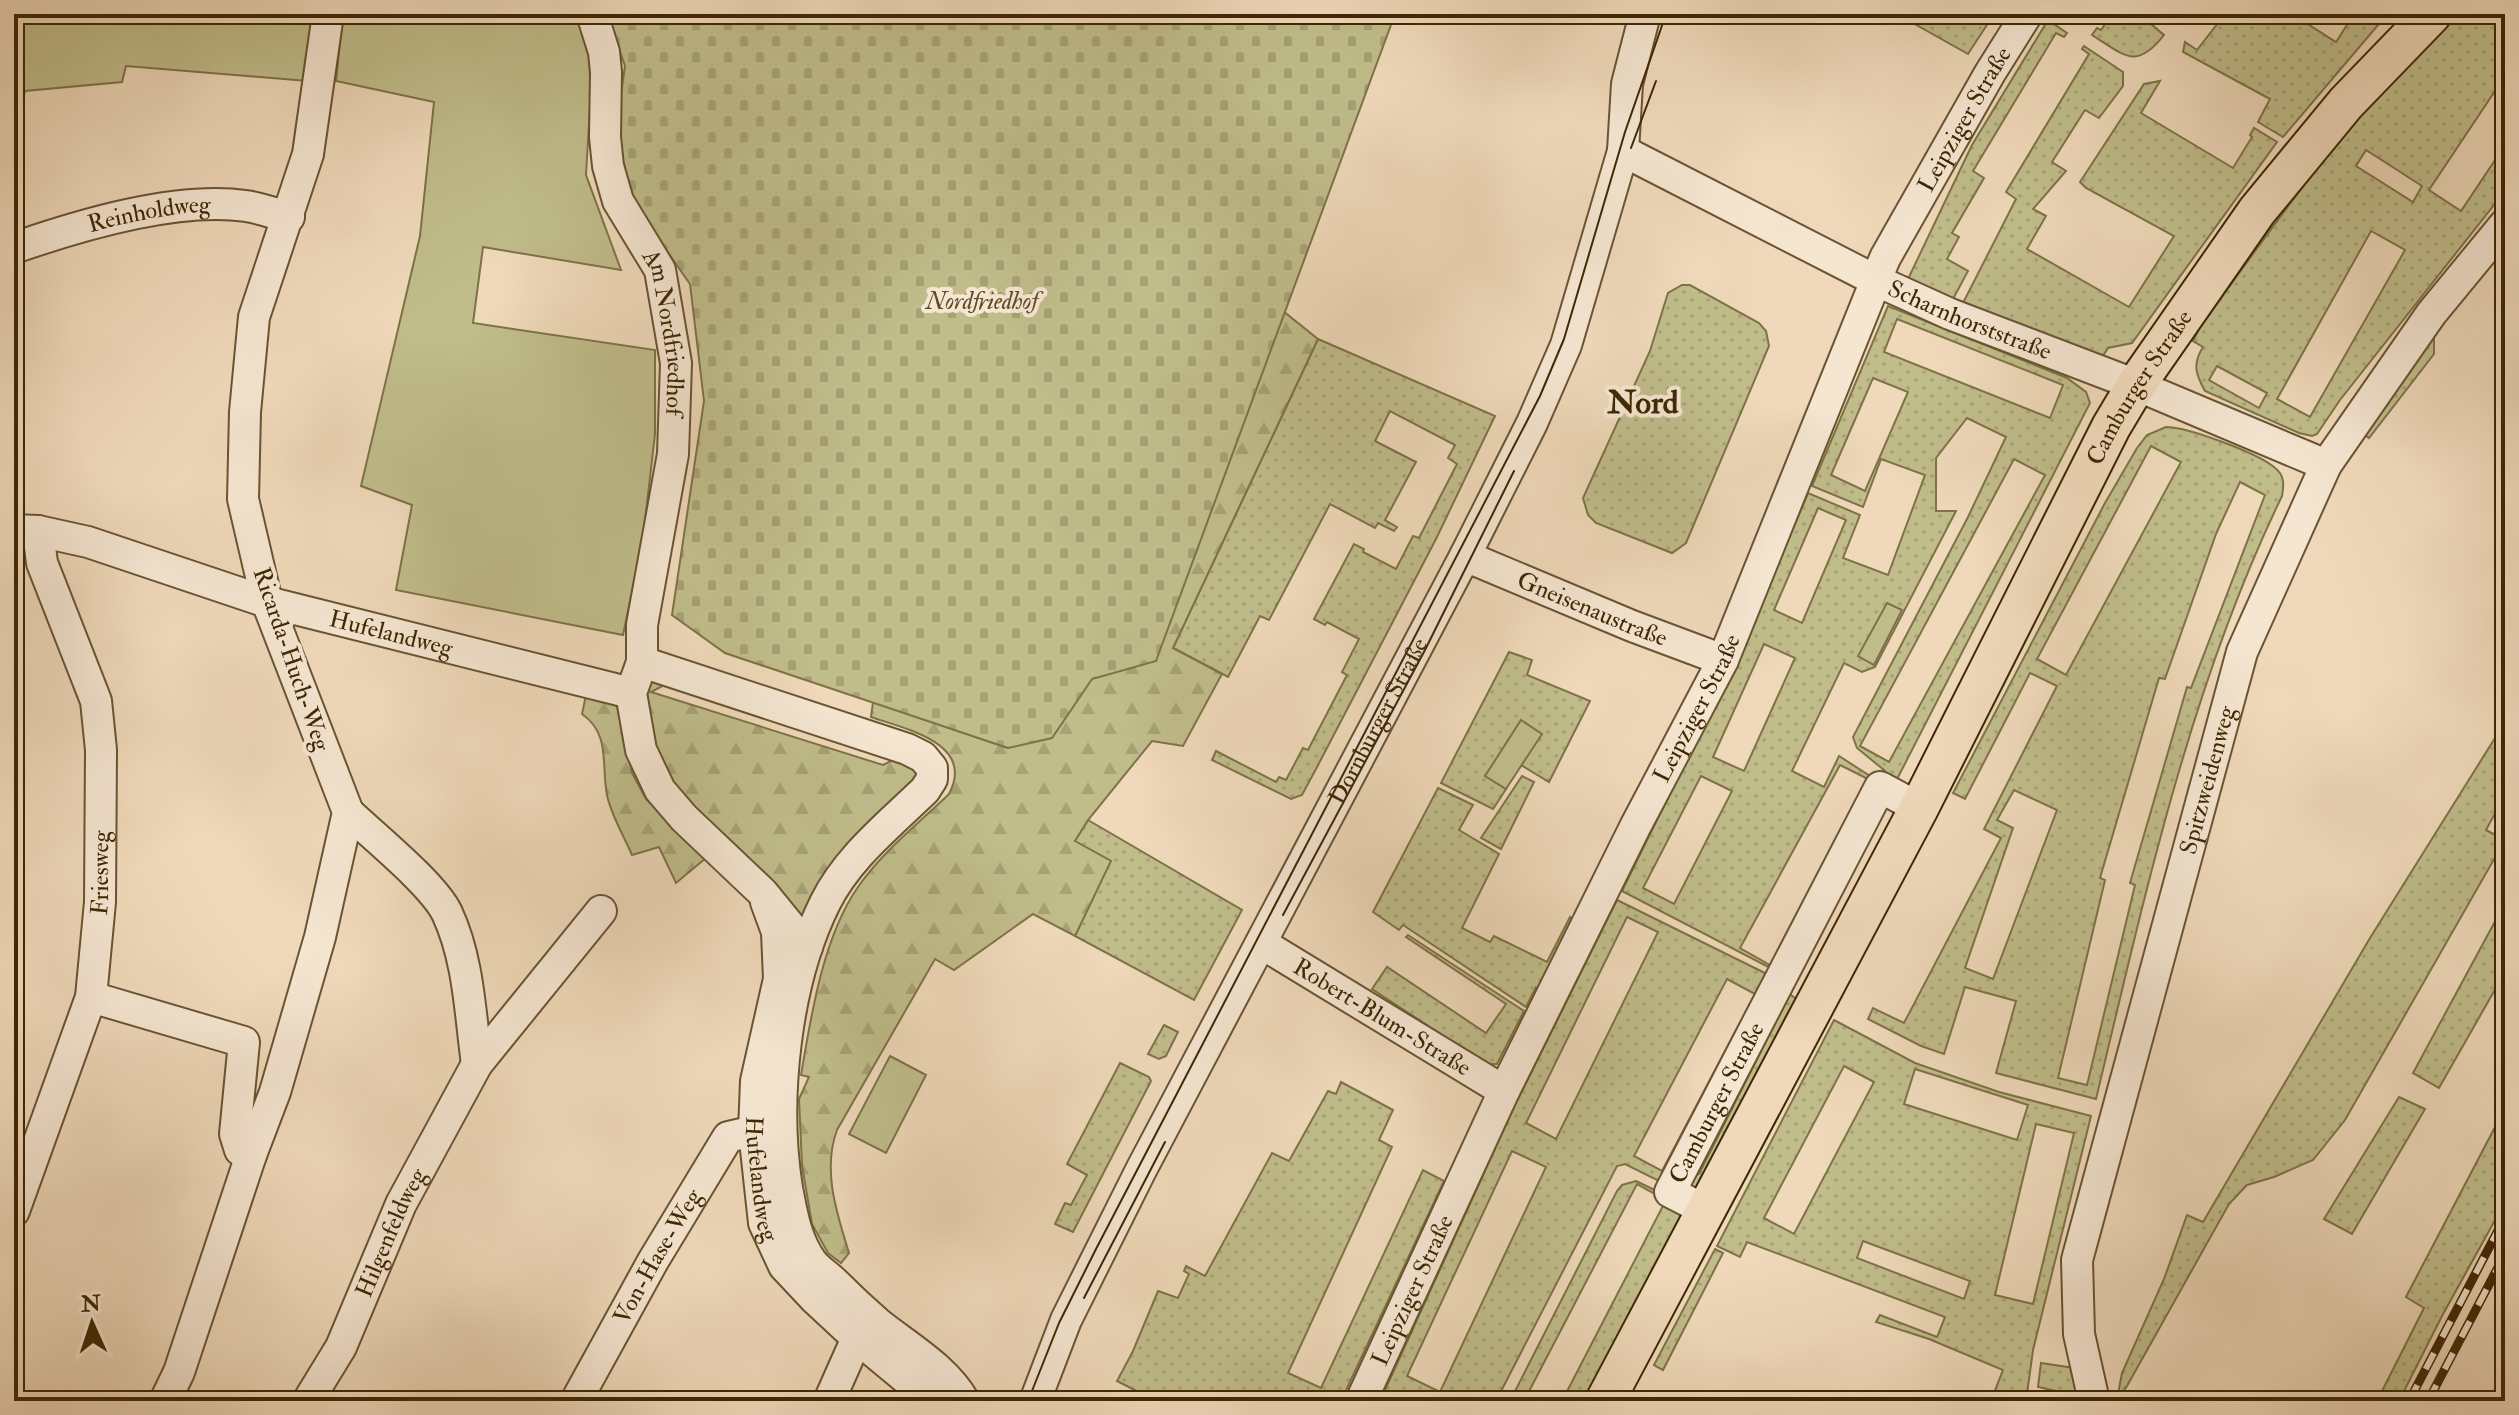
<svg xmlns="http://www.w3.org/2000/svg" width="2519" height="1415" viewBox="0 0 2519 1415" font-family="'IM FELL Double Pica',serif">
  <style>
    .grass { fill: url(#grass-dots); stroke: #7f7247; stroke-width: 2; fill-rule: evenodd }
    .forest { fill: url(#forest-firs); stroke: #7f7247; stroke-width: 2 }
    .cemetery { fill: url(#cemetery-stones); stroke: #7f7247; stroke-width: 2 }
    .green { fill: #c0bd8b; stroke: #7f7247; stroke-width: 2 }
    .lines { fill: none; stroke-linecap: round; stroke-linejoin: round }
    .minor-casing { stroke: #6a5431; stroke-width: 34 }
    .major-casing { stroke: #3e2703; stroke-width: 42 }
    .minor { stroke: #f5e6d2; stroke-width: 30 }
    .major { stroke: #efd9ba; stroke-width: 38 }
    .tram { stroke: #3e2703; stroke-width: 2 }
    .rail-casing { stroke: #3e2703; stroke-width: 9 }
    .rail { stroke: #f5e6d2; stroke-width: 6; stroke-dasharray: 18; stroke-linecap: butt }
    .labels { text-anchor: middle; stroke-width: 8; stroke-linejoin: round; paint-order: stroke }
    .street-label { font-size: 24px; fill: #3e2703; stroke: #f5e6d2 }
    .park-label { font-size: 24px; font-style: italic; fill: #5e4c25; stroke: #f5e6d2 }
    .district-label { font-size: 32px; font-weight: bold; fill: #3e2703; stroke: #f5e6d2 }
  </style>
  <defs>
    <pattern id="grass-dots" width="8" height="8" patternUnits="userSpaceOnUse" patternTransform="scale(2)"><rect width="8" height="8" fill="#c0bd8b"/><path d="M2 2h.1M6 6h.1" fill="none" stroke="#a6a276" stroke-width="1.8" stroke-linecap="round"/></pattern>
    <pattern id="forest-firs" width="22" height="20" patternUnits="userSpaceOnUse" patternTransform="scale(2)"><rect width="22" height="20" fill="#c0bd8b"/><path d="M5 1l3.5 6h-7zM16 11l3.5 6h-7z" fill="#a6a276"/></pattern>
    <pattern id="cemetery-stones" width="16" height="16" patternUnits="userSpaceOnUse" patternTransform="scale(2)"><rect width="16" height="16" fill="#c0bd8b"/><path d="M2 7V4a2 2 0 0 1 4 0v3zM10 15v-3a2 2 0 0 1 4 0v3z" fill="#a6a276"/></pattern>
  </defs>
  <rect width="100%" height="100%" fill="#efd9ba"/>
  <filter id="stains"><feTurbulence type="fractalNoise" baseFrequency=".0025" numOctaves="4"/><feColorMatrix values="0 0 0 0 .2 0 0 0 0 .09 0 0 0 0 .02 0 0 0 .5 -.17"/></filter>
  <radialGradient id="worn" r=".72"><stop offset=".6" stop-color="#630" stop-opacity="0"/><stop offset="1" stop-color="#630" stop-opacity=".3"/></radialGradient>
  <g class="grass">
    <polygon points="1897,14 1994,14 1968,54"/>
    <path d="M2112 14H2159L2151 24 2164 35C2136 71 2124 55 2092 35L2097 28 2101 30Z"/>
    <polygon points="2225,14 2292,14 2336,42 2354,14 2377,14 2384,18 2283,137 2258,122 2270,99 2183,52 2185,42 2197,50"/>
    <path d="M2450 14H2505V76L2429 190 2461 211 2505 145V191L2340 400 2317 434 2312 436 2299 433 2205 391C2196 375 2192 364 2203 347L2193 341 2199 329C2277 219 2356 111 2450 14ZM2366 150 2422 186 2413 202 2356 166ZM2371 231 2405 250 2310 417 2277 399ZM2217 366 2267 393 2259 408 2209 380Z"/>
    <polygon points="2048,20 2067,33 2064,37 2056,33 1973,171 1984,178 1952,233 1959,237 1947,259 1968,271 1952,301 1908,279 1972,145"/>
    <polygon points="2084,46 2123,72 2123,86 2099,118 2085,110 2052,162 2066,171 2033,209 2046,216 2027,249 2129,307 2174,236 2086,188 2080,182 2144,84 2160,81 2141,113 2233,168 2252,137 2250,135 2254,128 2277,142 2132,343 2108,348 2099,362 1962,305 2016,199 2006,192 2089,54 2082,49"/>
    <polygon points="1682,285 1690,285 1759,323 1766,331 1769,346 1686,543 1672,553 1596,523 1588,515 1583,498 1650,351 1668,293"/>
    <path d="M1888 306 2067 378 2086 392 2090 403 1894 785 1884 770 1857 748 1853 737 1968 517 2006 437 1967 418 1936 458V511H1956L1875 667 1862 672 1844 663 1792 771 1824 787 1839 756 1870 776 1872 780 1774 970 1622 891 1749 633 1808 493 1860 515 1843 558 1888 575 1925 475 1881 459 1863 507 1812 486ZM1897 319 2063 385 2050 418 1884 352ZM1873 378 1908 392 1865 491 1831 475ZM2014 459 2045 475 1889 762 1860 746ZM1818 508 1846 520 1802 623 1774 610ZM1764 644 1795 658 1744 771 1713 757ZM1840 765 1870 780 1770 965 1740 948ZM1701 776 1732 791 1674 904 1643 888Z"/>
    <polygon points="2434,336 2434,354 2369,438 2359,430"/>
    <polygon points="1318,339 1495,416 1436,539 1316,769 1302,795 1291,799 1212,760 1216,751 1276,782 1279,777 1286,780 1303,748 1308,750 1347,675 1342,672 1359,639 1327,622 1325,625 1314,619 1354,544 1364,549 1363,552 1396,569 1413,536 1419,538 1457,464 1448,458 1455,445 1390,411 1375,441 1416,462 1385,520 1397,527 1394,531 1378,523 1375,528 1330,504 1269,620 1260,616 1228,677 1173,648"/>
    <path d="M2166 427C2188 427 2257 453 2274 467 2285 475 2284 485 2282 496 2190 686 2145 895 2096 1099L1996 1073 2016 1001 1965 987 1944 1054 1921 1046 1868 1019 1873 1008 1904 1023 2001 838 1984 829 2057 686 2030 673 1965 799 1953 793 2105 503 2137 448 2147 435ZM2151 446 2181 462 2066 675 2037 659ZM2240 482 2265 495 2191 688 2187 687 2130 883 2135 885 2087 1085 2058 1078 2105 880 2100 878 2159 678 2165 679 2216 534ZM2014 790 2057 810 1993 979 1965 968 2013 828 1997 820Z"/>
    <polygon points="1509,652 1532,660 1527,675 1590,701 1549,782 1521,765 1541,734 1485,776 1506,789 1493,809 1441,783"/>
    <polygon points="2505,722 2505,795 2486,830 2505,840 2345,1120 2313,1160 2274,1177 2247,1185 2229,1204 2127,1386 2121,1395 2118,1394 2122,1373 2164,1279 2187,1215 2203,1222 2370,938"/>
    <polygon points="1522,776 1534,782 1501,849 1481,838"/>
    <polygon points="1438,788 1473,805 1459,830 1499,854 1462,928 1490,942 1494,936 1547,962 1570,917 1573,920 1543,990 1536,987 1526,1007 1403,925 1399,930 1373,912"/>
    <polygon points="1088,820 1242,910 1194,1000 1075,936 1110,861 1074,842"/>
    <path d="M1617 900 1771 976 1659 1181 1625 1164 1617 1166 1496 1401H1380L1515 1105ZM1627 917 1658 932 1556 1139 1526 1123ZM1727 979 1755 994 1662 1171 1634 1156ZM1512 1151 1546 1167 1440 1392 1407 1376Z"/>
    <polygon points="2505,903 2505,972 2439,1088 2413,1073"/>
    <polygon points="1408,935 1524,1011 1497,1064 1486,1064 1372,989 1387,967 1486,1033 1506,1004 1406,937"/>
    <polygon points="1788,993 1795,998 1799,1005 1702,1193 1679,1181 1699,1174 1784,1006 1772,1000"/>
    <path d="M1834 1020 1915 1063 1999 1092 2091 1116 2033 1350 2026 1401H1999L1992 1398 2003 1370 1929 1339 1876 1322 1880 1315 1937 1337 1945 1317 1747 1242 1740 1257 1717 1246ZM1844 1066 1874 1082 1794 1234 1764 1218ZM1915 1069 2028 1105 2017 1140 1904 1104ZM2036 1124 2074 1133 2033 1304 1995 1295ZM1863 1241 1970 1281 1964 1299 1857 1258Z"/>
    <polygon points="1164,1025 1178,1032 1166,1056 1159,1059 1148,1054"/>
    <polygon points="1120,1063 1149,1077 1151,1081 1073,1232 1055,1224 1065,1203 1071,1205 1087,1175 1067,1164"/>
    <polygon points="1341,1082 1393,1110 1379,1140 1392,1147 1288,1373 1321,1388 1423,1170 1444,1181 1341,1401 1156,1401 1117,1381 1133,1351 1158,1291 1178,1298 1189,1274 1184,1271 1186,1266 1205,1276 1272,1153 1289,1161 1328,1091 1336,1094"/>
    <polygon points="2399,1097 2425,1109 2352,1234 2324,1219"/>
    <polygon points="2505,1108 2505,1202 2442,1316 2399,1401 2377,1401 2424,1308 2406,1297"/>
    <polygon points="1636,1181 1688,1206 1594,1401 1562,1401 1666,1200 1637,1184 1524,1401 1510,1401 1617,1191 1622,1185"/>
    <polygon points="1715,1249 1723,1253 1663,1370 1654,1365"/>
    <polygon points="2041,1363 2074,1368 2081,1401 2068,1401 2070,1394 2038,1387"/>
  </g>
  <g class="forest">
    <path d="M1243 279 1318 339 1173 648 1222 674 1183 746 1152 741 1088 820 1075 841 1111 861 1075 936 1033 914 954 970 935 959 837 1130C822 1170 837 1214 849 1253L841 1263 828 1253 812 1224 802 1166 799 1099 809 1077 801 1075C811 1016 823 937 858 887 882 852 919 823 949 794 976 743 905 729 871 717L873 702 1008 748Z"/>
    <polygon points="648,680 670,682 651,692 883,765 905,754 921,772 804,922 684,806 660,764 644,714 644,685"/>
    <path d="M586 695 617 706 632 773 646 799 706 858 676 883 659 847 632 855C624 836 611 815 607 795 601 765 611 734 582 714Z"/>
  </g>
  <polygon class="cemetery" points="607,14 1395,14 1156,661 1092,679 1052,738 1008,748 725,653 672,615 704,401 690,284 634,204 615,134 625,66"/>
  <g class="green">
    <polygon points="14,14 319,14 307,81 126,66 122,82 25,91 14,139"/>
    <polygon points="343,14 579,14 588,42 591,91 586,175 621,270 483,247 473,323 655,350 655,434 643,538 623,635 396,590 412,505 361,486 420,236 434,102 336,81"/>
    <polygon points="1887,603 1902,610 1874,665 1858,656"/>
    <polygon points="1521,720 1542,734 1506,789 1485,776"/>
    <polygon points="890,1056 926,1075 886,1153 849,1134"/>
  </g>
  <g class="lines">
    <defs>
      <g id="minor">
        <path id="s1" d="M592 14 604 52 606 72 605 137 608 166 618 201 660 270 676 363 673 454 642 625V662L631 693 641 750 660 790 684 818 763 893 807 947"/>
        <path id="s2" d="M1623 151 1875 280 1950 314 2136 385 2326 465"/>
        <path id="s3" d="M14 248C80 225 176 196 246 206 260 208 275 214 289 217"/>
        <path id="s4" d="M14 530 38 531 88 542 267 602 631 693"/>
        <path id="s5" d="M1465 556 1632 626 1723 660"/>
        <path d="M642 662 907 749 923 757 932 768V779L925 790C889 825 847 858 825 903 785 984 773 1100 787 1188 792 1214 796 1240 812 1262 818 1270 828 1276 835 1283 849 1297 864 1311 879 1324 908 1347 945 1368 964 1401"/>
        <path d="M348 812C373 836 433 884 447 913 469 960 470 1014 477 1064"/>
        <path id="s6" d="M766 902 777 932 779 979 756 1081 754 1131 764 1223 784 1266 815 1299 857 1338 933 1401"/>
        <path id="s7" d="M1261 943 1504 1091"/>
        <polyline points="91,997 244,1042 235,1134 240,1150 251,1155"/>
        <path id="s8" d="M1705 1210 1670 1192 1880 787 1919 808"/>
        <path id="s9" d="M14 1211 91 997 100 902 101 750 96 701 42 563 38 531"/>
        <polyline points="165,1401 179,1372 251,1155 275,1092 320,937 348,812 267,602 243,499 245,412 254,317 308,154 328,14"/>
        <path id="s10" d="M308 1401 341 1347 401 1204 477 1064 601 911"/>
        <path id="s11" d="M576 1401 653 1261 728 1137 754 1131"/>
        <polyline points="829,1401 857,1338 867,1325"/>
        <path id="s12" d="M1035 1401 1066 1320 1141 1170 1465 556 1532 423 1566 345 1623 151 1627 84 1645 14"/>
        <path id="s13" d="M1361 1401 1504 1091 1635 827 1723 660 1885 258 1990 73 2027 14"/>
        <path id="s14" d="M2094 1401 2079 1334 2077 1260 2242 652 2326 465 2431 314 2505 224"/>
      </g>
      <g id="major">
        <path id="s15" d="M1605 1401 1919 808 2111 427 2136 385 2257 211 2346 103 2432 14"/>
      </g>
    </defs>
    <use href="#minor" class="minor-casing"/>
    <use href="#major" class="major-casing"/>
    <use href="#minor" class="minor"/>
    <use href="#major" class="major"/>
    <g class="tram">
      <polyline points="1631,148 1656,81"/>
      <polyline points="1283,915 1425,650 1514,471"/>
      <polyline points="1084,1298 1165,1142"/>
      <polyline points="1028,1401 1059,1323 1096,1249 1540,396 1564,339 1625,132 1666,14"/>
    </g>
    <defs>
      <g id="rail">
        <polyline points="2409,1401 2505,1217"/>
        <polyline points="2428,1401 2505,1254"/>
      </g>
    </defs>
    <use href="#rail" class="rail-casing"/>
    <use href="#rail" class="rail"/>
  </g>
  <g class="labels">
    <g class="street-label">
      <text dy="8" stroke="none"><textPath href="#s13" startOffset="1418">Leipziger Straße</textPath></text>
      <text dy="8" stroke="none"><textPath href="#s3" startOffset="140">Reinholdweg</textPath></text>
      <text dy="8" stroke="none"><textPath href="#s2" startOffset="386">Scharnhorststraße</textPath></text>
      <text dy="8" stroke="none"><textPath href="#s1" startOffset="334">Am Nordfriedhof</textPath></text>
      <text dy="8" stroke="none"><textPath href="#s15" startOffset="1146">Camburger Straße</textPath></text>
      <text dy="8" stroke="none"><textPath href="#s5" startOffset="138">Gneisenaustraße</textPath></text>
      <text dy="8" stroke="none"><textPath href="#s4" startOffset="392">Hufelandweg</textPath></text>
      <text transform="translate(292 659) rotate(71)" y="8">Ricarda-Huch-Weg</text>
      <text dy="8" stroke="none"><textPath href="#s13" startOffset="770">Leipziger Straße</textPath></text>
      <text dy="8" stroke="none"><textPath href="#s12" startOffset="762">Dornburger Straße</textPath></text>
      <text dy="8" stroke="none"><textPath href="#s14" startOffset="640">Spitzweidenweg</textPath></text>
      <text dy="8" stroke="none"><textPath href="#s9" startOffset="352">Friesweg</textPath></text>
      <text dy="8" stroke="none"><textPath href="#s7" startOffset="142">Robert-Blum-Straße</textPath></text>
      <text dy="8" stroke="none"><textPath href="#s8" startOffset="140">Camburger Straße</textPath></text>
      <text dy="8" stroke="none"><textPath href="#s6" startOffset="282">Hufelandweg</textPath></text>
      <text dy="8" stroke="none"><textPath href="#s10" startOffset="188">Hilgenfeldweg</textPath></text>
      <text dy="8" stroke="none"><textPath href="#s11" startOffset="166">Von-Hase-Weg</textPath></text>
      <text dy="8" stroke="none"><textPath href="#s13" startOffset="122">Leipziger Straße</textPath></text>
    </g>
    <g class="park-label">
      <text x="982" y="309">Nordfriedhof</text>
    </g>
    <g class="district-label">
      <text x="1643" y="413">Nord</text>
    </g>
  </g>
  <rect width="2519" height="1415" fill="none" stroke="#efd9ba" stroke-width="48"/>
  <rect x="16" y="16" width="2487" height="1383" fill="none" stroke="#3e2703" stroke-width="4"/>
  <rect x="24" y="24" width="2471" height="1367" fill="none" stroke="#3e2703" stroke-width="2"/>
  <g transform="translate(92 1323) rotate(357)" stroke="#f5e6d2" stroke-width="6" paint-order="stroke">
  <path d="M0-6L14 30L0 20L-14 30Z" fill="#3e2703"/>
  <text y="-12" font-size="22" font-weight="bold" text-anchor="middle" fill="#3e2703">N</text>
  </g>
  <rect width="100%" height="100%" filter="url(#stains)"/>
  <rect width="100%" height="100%" fill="url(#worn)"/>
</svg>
